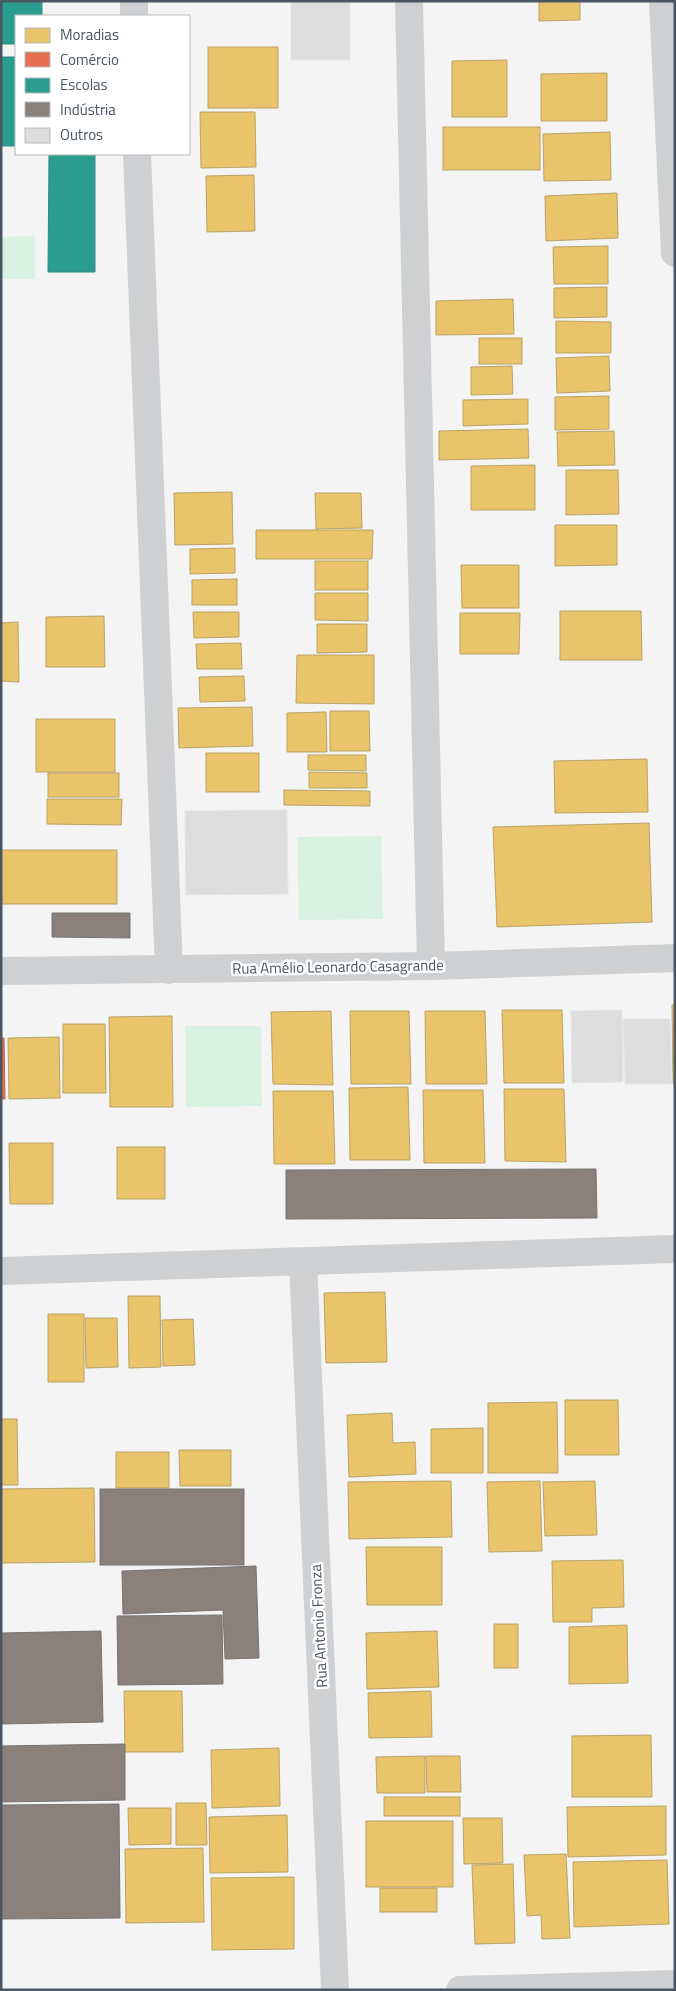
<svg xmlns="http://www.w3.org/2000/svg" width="676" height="1991" viewBox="0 0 676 1991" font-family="'Titillium Web',sans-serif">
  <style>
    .green { fill: #d9f2e3 }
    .homes { fill: #e9c46a; stroke: #b9a367 }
    .shops { fill: #e76f51; stroke: #b86856 }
    .schools { fill: #2a9d8f; stroke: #348881 }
    .industry { fill: #8a817c; stroke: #777474 }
    .building { fill: #ddddde; stroke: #e5e6e7 }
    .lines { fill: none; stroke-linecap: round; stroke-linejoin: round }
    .minor { stroke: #ced0d2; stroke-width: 28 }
    .labels { text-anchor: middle; stroke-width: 5; stroke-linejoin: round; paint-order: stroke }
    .street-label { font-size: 15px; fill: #4a5661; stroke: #fff }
  </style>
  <rect width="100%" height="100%" fill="#f4f4f4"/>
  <g class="green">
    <polygon points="35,236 35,279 1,279 1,237"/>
    <polygon points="381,836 383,919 299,920 297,837"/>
    <polygon points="185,1026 261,1026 262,1106 186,1107"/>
  </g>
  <g class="homes">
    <polygon points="539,1 580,1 580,20 539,21"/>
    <rect x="208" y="47" width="70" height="61"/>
    <polygon points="507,60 507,117 452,117 452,61"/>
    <polygon points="607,73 607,121 541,121 541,74"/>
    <polygon points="200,112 255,112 256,167 201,168"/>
    <rect x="443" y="127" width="97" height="43"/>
    <polygon points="610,132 611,180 544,181 543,134"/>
    <polygon points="254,175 255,231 207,232 206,176"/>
    <polygon points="617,193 618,238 546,241 545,196"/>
    <polygon points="608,246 608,284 554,284 553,247"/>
    <polygon points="607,287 607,317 554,318 554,288"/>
    <polygon points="513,299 514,334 436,335 436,301"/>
    <polygon points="556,321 611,322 611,353 556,353"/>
    <rect x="479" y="338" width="43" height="26"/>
    <polygon points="609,356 610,391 557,393 556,358"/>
    <polygon points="512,366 513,394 471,395 471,367"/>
    <polygon points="609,396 609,429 555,430 555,397"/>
    <polygon points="528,399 528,424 463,426 463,400"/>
    <polygon points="528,429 529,458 439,460 439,431"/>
    <polygon points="614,431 615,465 558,466 557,432"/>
    <polygon points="535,465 535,510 471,510 471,466"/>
    <polygon points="566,470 618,470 619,514 566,515"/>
    <polygon points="232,492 233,544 175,545 174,493"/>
    <polygon points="315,493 361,493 362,528 316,529"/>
    <polygon points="555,525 617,525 617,565 555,566"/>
    <polygon points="256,530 373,530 372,559 256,559"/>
    <polygon points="235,548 235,573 190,574 190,549"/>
    <rect x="315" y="561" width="53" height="29"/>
    <polygon points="461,565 519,565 519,608 462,608"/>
    <polygon points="237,579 237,605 192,605 192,580"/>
    <polygon points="315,593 368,593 368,621 315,620"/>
    <polygon points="560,611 641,611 642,660 560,660"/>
    <polygon points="193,612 239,612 239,637 194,638"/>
    <polygon points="460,613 520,613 519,654 460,654"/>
    <polygon points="104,616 105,667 46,667 46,617"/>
    <polygon points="18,622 19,682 1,681 1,623"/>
    <polygon points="317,624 367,624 367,652 317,653"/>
    <polygon points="241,643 242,669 197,669 196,644"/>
    <polygon points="297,655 374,655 374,704 296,703"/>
    <polygon points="244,676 245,701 200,702 199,677"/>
    <polygon points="252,707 253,746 179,748 178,708"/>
    <polygon points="330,711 369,711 370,751 330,751"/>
    <polygon points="326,712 327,752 287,752 287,713"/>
    <rect x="36" y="719" width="79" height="53"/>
    <rect x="206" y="753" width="53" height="39"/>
    <polygon points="308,755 366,755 366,771 308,770"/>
    <polygon points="647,759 648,812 555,813 554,761"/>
    <polygon points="309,772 367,773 367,788 309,788"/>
    <rect x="48" y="773" width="71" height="24"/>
    <polygon points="284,790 370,791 370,806 284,805"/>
    <polygon points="47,799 122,799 121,825 47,824"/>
    <polygon points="280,818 280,887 189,889 188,819"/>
    <polygon points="649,823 652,922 497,927 493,827"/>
    <rect x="1" y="850" width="116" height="54"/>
    <polygon points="672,1005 675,1005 675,1083 673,1083"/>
    <polygon points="502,1010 562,1010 564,1083 504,1083"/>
    <polygon points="331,1011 333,1085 273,1084 271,1012"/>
    <polygon points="350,1011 409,1011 411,1084 351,1084"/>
    <polygon points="425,1011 485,1011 487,1084 426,1084"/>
    <polygon points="172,1016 173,1107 110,1107 109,1017"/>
    <polygon points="63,1024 105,1024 106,1093 63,1093"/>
    <polygon points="59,1037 60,1098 9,1099 8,1038"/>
    <polygon points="408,1087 410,1160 350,1160 349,1088"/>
    <polygon points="504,1089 564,1089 566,1162 505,1161"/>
    <polygon points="423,1090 483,1090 485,1163 424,1163"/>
    <polygon points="273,1091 333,1091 335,1164 274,1164"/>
    <polygon points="9,1143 53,1143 53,1204 10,1204"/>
    <rect x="117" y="1147" width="48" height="52"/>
    <polygon points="385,1292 387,1362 326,1363 324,1293"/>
    <polygon points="128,1296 160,1296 161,1367 129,1368"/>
    <rect x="48" y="1314" width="36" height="68"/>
    <polygon points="85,1318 117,1318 118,1367 86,1368"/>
    <polygon points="193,1319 195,1365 163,1366 162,1320"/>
    <polygon points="565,1400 618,1400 619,1455 565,1455"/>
    <polygon points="557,1402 558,1473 488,1473 488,1403"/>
    <polygon points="392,1413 393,1443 415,1442 416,1474 349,1477 347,1415"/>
    <polygon points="1,1419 17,1419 18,1485 1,1485"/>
    <polygon points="483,1428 483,1473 431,1473 431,1429"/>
    <polygon points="179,1450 231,1450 231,1486 180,1486"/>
    <rect x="116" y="1452" width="53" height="36"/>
    <polygon points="451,1481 452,1537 349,1539 348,1482"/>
    <polygon points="540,1481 542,1551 489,1552 487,1482"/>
    <polygon points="595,1481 597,1535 545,1536 543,1482"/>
    <polygon points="94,1488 95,1562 1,1563 1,1489"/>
    <polygon points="366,1547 442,1547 442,1605 367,1605"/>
    <polygon points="623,1560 624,1607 592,1608 592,1622 553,1622 552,1561"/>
    <rect x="494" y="1624" width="24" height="44"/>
    <polygon points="627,1625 628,1683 569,1684 569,1627"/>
    <polygon points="437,1631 439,1687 367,1689 366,1633"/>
    <polygon points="124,1691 182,1691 183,1752 125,1752"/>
    <polygon points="431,1691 432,1737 369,1738 368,1693"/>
    <polygon points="651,1735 652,1797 572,1797 572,1736"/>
    <polygon points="279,1748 280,1806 212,1808 211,1750"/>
    <polygon points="425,1756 425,1793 377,1793 376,1757"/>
    <polygon points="426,1756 460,1756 461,1792 427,1792"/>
    <rect x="384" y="1797" width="76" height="19"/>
    <polygon points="176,1803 206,1803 207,1845 176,1845"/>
    <polygon points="666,1806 666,1855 568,1857 567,1807"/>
    <polygon points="128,1808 171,1808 171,1844 129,1845"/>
    <polygon points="287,1815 288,1872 210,1873 209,1817"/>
    <polygon points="463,1818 502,1818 503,1863 464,1864"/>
    <rect x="366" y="1821" width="87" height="66"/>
    <polygon points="203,1848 204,1922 126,1923 125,1849"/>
    <polygon points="566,1854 570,1938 542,1939 541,1915 527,1916 524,1855"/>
    <polygon points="667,1860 669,1924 574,1927 573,1862"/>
    <polygon points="513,1864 515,1943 475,1944 472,1865"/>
    <polygon points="294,1877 294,1949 212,1950 211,1878"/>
    <rect x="380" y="1888" width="57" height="24"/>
  </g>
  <polygon class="shops" points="1,1038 4,1038 5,1099 1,1099"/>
  <g class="schools">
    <polygon points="1,1 42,1 42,16 16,16 16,44 1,44"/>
    <rect x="1" y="57" width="15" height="89"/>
    <polygon points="49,154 95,154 95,272 48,272"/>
  </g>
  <g class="industry">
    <polygon points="52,913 130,913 130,938 52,937"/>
    <polygon points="596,1169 597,1218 286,1219 286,1170"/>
    <rect x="100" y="1489" width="144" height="76"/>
    <polygon points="256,1566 259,1658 225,1659 223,1610 123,1614 122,1571"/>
    <polygon points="222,1615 223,1684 118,1685 117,1616"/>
    <polygon points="101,1631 103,1722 1,1724 1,1633"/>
    <polygon points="125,1744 125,1800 1,1802 1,1746"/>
    <polygon points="119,1804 120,1918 1,1919 1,1805"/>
  </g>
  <g class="building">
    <rect x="291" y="1" width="59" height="59"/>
    <polygon points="287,810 288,894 186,895 185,811"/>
    <polygon points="622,1010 623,1082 572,1083 571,1011"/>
    <polygon points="623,1019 670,1019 672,1084 625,1084"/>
  </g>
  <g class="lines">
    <g class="minor">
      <polyline points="134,1 134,16"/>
      <polyline points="409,1 431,966"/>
      <polyline points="663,1 675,253"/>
      <polyline points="137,154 169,970"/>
      <polyline points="1,971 431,966 675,958"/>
      <polyline points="303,1262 335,1990"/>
      <polyline points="1,1271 675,1249"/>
      <polyline points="460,1990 675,1984"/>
    </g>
  </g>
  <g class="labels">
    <g class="street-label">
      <text transform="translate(338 967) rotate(-1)" y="5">Rua Amélio Leonardo Casagrande</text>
      <text transform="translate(319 1626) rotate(-93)" y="5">Rua Antonio Fronza</text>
    </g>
  </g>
  <rect width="676" height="1991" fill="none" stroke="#4a5661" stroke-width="5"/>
  <rect x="15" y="15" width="175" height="140" fill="#ffffff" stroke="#b7bbc0"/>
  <rect x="25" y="28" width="25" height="15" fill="#e9c46a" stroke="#b7bbc0"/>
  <text x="60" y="40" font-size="15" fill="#4a5661">Moradias</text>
  <rect x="25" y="52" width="25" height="15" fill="#e76f51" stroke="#b7bbc0"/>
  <text x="60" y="65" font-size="15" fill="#4a5661">Comércio</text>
  <rect x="25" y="78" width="25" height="15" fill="#2a9d8f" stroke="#b7bbc0"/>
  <text x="60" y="90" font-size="15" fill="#4a5661">Escolas</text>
  <rect x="25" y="102" width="25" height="15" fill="#8a817c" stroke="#b7bbc0"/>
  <text x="60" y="115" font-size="15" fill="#4a5661">Indústria</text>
  <rect x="25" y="128" width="25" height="15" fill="#ddddde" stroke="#b7bbc0"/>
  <text x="60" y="140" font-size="15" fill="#4a5661">Outros</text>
</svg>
